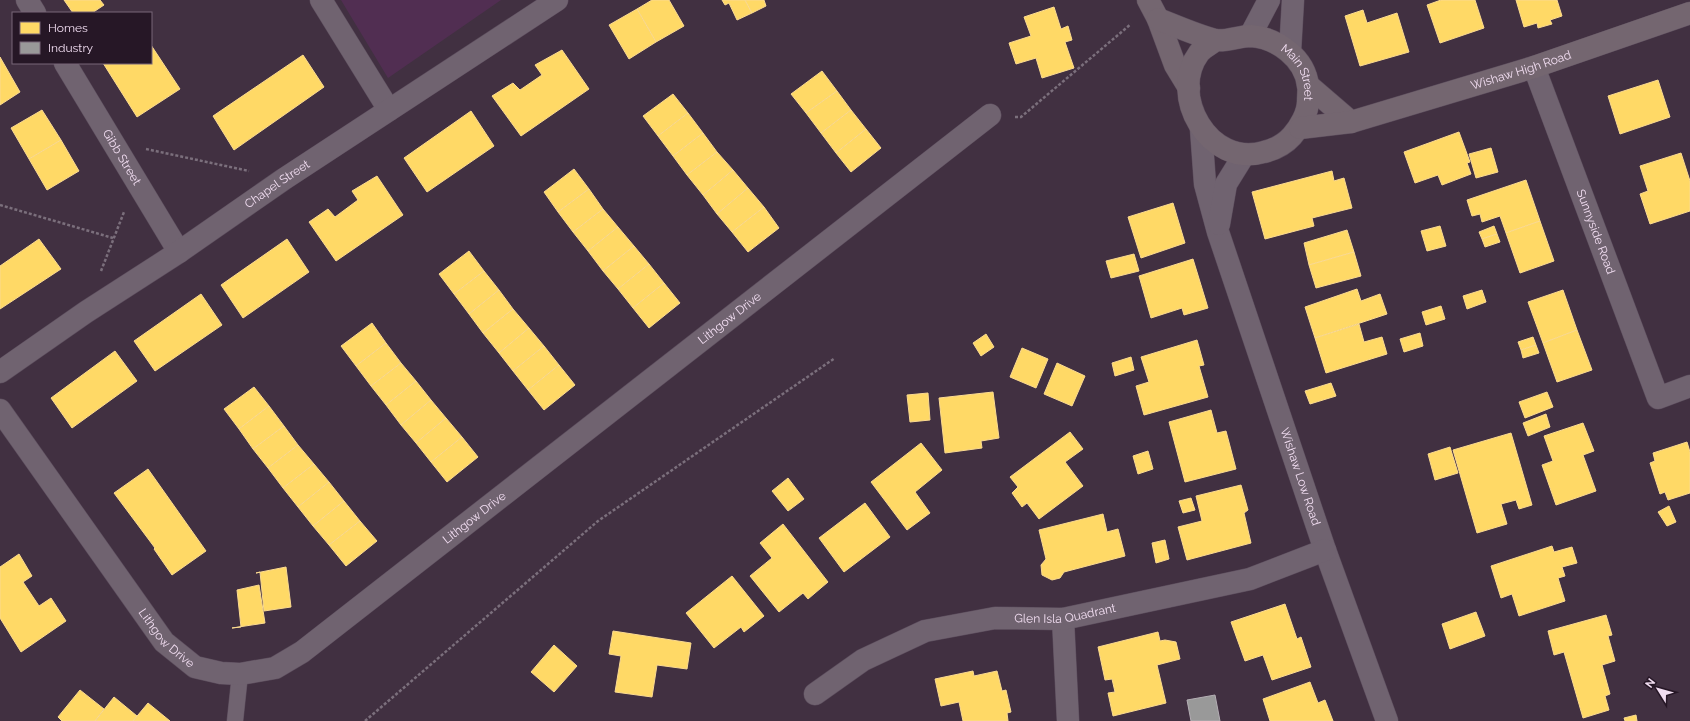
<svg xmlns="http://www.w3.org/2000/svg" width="1690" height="721" viewBox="0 0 1690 721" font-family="Raleway,sans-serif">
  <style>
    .built { fill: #512e52 }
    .homes { fill: #ffd966; stroke: #fbda90 }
    .industry { fill: #999; stroke: #b4aeb4 }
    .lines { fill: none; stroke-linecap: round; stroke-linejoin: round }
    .lane-casing { stroke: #5b4c5c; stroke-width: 17 }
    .street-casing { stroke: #5b4c5c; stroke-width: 23 }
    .secondary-casing { stroke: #5b4c5c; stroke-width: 23 }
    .path { stroke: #7b6f7c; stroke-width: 2.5; stroke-dasharray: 3 2; stroke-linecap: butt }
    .lane { stroke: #706370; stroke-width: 16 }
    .street { stroke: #706370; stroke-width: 22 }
    .secondary { stroke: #746670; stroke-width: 22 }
    .labels { text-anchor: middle; stroke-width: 4; stroke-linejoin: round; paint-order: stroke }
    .street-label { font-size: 12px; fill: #f2def2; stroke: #261726 }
  </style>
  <rect width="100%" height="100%" fill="#413041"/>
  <polygon class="built" points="341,0 501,0 388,78"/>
  <g class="homes">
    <polygon points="64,0 100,0 104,5 92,13 73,13"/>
    <polygon points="652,0 669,0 684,26 656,42 637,9"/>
    <polygon points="722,0 745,0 752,13 737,20 729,3 725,5"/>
    <polygon points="745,0 764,0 766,6 752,13"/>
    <polygon points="1441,0 1475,0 1484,28 1440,43 1427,5"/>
    <polygon points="1516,0 1557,0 1562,16 1550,20 1552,24 1538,28 1537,23 1524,27"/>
    <polygon points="1054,7 1061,29 1068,26 1072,40 1065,42 1074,68 1042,78 1036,58 1016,64 1009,43 1031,36 1024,17"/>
    <polygon points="637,9 656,42 629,59 609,25"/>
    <polygon points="1363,10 1367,23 1397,13 1409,52 1360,66 1345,16"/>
    <polygon points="151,45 180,89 137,117 103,63 151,63"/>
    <polygon points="562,50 589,89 521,136 492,96 513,83 520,90 542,75 535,65"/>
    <polygon points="303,55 324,87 234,150 213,116"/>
    <polygon points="0,57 20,92 0,105"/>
    <polygon points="822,71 837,91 806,113 791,94"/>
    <polygon points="1658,80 1670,117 1620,134 1608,96"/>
    <polygon points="837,91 851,110 821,133 806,113"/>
    <polygon points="673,94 688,113 658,136 643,116"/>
    <polygon points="42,110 61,140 29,159 11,128"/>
    <polygon points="851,110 866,129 836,153 821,133"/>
    <polygon points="471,111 494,146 427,192 404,158"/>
    <polygon points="688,113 703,133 673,156 658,136"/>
    <polygon points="866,129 881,148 851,172 836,153"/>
    <polygon points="1459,132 1470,162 1467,163 1471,174 1442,185 1438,175 1415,183 1404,152"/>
    <polygon points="703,133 717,152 687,175 673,156"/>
    <polygon points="61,140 79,171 47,190 29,159"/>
    <polygon points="1491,148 1498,172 1476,178 1469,154"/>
    <polygon points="717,152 733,170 703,195 687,175"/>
    <polygon points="1681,153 1690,181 1690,211 1650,224 1640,194 1648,191 1640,166"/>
    <polygon points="574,169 589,189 558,212 544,192"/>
    <polygon points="733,170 748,188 717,214 703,195"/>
    <polygon points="1332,171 1334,181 1344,178 1352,208 1312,218 1314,226 1265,239 1252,192"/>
    <polygon points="377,176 403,215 336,261 309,222 328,209 335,217 358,200 352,191"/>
    <polygon points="1526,180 1540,221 1506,233 1500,216 1482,222 1480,214 1472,216 1467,200"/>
    <polygon points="748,188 764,207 732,232 717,214"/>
    <polygon points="589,189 603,209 573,232 558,212"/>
    <polygon points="1173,203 1185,243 1141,258 1128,217"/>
    <polygon points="764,207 779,228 748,252 732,232"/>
    <polygon points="603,209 618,227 588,251 573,232"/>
    <polygon points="1540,221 1554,261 1520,273 1506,233"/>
    <polygon points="1440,226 1446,246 1427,251 1421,231"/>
    <polygon points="1494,226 1497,234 1482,239 1479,232"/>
    <polygon points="618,227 634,246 603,271 588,251"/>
    <polygon points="1347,230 1354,252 1309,265 1304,243"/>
    <polygon points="1497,234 1500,242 1485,247 1482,239"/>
    <polygon points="39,239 61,269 0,309 0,266"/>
    <polygon points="287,239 309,272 243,318 221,285"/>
    <polygon points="634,246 649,264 618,289 603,271"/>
    <polygon points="469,251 484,271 454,294 439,274"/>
    <polygon points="1354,252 1361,276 1316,288 1309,265"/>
    <polygon points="1134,254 1139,271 1111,278 1106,261"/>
    <polygon points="1193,259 1208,308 1184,315 1182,308 1151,318 1139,276"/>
    <polygon points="649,264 664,283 633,308 618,289"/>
    <polygon points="484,271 499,290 469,314 454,294"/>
    <polygon points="664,283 680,303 649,328 633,308"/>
    <polygon points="1357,289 1361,301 1380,294 1387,314 1315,338 1305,307"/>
    <polygon points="499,290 513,309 483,333 469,314"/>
    <polygon points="1482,290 1486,302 1467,309 1463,296"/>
    <polygon points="1563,290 1577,330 1543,343 1528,302"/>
    <polygon points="201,294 222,325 155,371 134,341"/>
    <polygon points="1441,306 1445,319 1426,325 1422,312"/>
    <polygon points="513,309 529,328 499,353 483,333"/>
    <polygon points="372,323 386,343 356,366 341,346"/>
    <polygon points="1359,324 1364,342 1382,337 1387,354 1326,373 1315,338"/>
    <polygon points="529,328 544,346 513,371 499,353"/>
    <polygon points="1577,330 1592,370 1557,382 1543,343"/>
    <polygon points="1420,333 1423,346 1404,352 1400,339"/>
    <polygon points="986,334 994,347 981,356 973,343"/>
    <polygon points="1533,337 1536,345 1521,350 1518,342"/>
    <polygon points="1197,340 1204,365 1199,366 1208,397 1144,415 1136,386 1149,382 1141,357"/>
    <polygon points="386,343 401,363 371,386 356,366"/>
    <polygon points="1536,345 1539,353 1523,358 1521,350"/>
    <polygon points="544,346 559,365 528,390 513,371"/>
    <polygon points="1022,348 1048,359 1036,388 1010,377"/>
    <polygon points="115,351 137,381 72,428 51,398"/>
    <polygon points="1131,357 1134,370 1115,376 1112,363"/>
    <polygon points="401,363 416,381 386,405 371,386"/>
    <polygon points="1057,363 1085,376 1072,406 1044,394"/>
    <polygon points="559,365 575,385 544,410 528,390"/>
    <polygon points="416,381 431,400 401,425 386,405"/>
    <polygon points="1331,383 1336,396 1310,404 1305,391"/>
    <polygon points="254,387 269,406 239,429 224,409"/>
    <polygon points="993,392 999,438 981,441 982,448 945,453 939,398"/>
    <polygon points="1547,392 1553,407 1525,418 1519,402"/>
    <polygon points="928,393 930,420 910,422 907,395"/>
    <polygon points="431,400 446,418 416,443 401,425"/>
    <polygon points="269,406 284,426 253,449 239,429"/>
    <polygon points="1211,410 1217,433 1226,431 1236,469 1185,482 1169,422"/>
    <polygon points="1546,414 1550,427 1528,436 1523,423"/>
    <polygon points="446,418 462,437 431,462 416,443"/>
    <polygon points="1583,423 1594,451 1583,455 1596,491 1556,505 1542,465 1553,461 1544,436"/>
    <polygon points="284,426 298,445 268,468 253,449"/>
    <polygon points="1070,432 1083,449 1065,462 1083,486 1039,519 1027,503 1022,507 1012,493 1018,487 1010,477"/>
    <polygon points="1511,433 1532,505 1519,509 1516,500 1501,504 1507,524 1477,533 1453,450"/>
    <polygon points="462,437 478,457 447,482 431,462"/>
    <polygon points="1687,442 1690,452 1690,493 1668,500 1665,492 1660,494 1650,463 1655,461 1653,453"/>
    <polygon points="921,443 942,470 915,492 930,513 907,530 871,482"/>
    <polygon points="298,445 314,464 283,488 268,468"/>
    <polygon points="1450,447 1458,473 1435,480 1428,454"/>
    <polygon points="1148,451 1153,469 1138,474 1133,456"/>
    <polygon points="314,464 329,482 298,507 283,488"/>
    <polygon points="148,469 206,551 172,575 154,549 155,548 114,493"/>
    <polygon points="788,478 804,499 788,511 772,491"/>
    <polygon points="329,482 344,501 313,526 298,507"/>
    <polygon points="1241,485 1248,510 1244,513 1251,543 1187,560 1178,527 1202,521 1196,496"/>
    <polygon points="1191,498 1195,510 1183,513 1179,501"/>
    <polygon points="344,501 360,521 329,545 313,526"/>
    <polygon points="865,503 890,537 844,572 819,538"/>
    <polygon points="1669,506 1676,522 1667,526 1658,512"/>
    <polygon points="1103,514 1107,532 1118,529 1125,556 1064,572 1060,578 1052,580 1042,575 1041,565 1046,559 1039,530"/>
    <polygon points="360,521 377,541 346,566 329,545"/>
    <polygon points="783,524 828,582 808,599 803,593 779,612 750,576 772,558 760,543"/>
    <polygon points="1165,540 1169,559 1156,563 1152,543"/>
    <polygon points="1552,546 1554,552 1572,547 1577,563 1562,567 1565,576 1558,578 1565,601 1519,616 1512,594 1501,598 1491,566"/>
    <polygon points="19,554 32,576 23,582 39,606 51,598 66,621 21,652 0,618 0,567"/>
    <polygon points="286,567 291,607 264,611 260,572 256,573"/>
    <polygon points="732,576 764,616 744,632 741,627 714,648 686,613"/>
    <polygon points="259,585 265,623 232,628 241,627 237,590"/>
    <polygon points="1285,604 1297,639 1301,637 1311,667 1272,680 1263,655 1245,661 1231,622"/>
    <polygon points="1476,612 1485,636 1450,649 1442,624"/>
    <polygon points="1606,615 1612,635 1608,636 1615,661 1602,665 1610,694 1605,696 1609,710 1583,718 1564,652 1554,655 1548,631"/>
    <polygon points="613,631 691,643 687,669 657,665 652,697 615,692 621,656 609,654"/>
    <polygon points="1158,632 1160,641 1165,640 1176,642 1180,659 1157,665 1166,703 1113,716 1108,693 1115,692 1112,679 1105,680 1098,647"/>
    <polygon points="554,645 577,666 554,692 531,672"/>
    <polygon points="973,671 974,676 997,671 1002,691 1006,690 1011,712 1007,713 1008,721 963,721 959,702 941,706 935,679"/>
    <polygon points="1310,682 1318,703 1325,700 1333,721 1270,721 1263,699"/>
    <polygon points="80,690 104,709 95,721 62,721 58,717"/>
    <polygon points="114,697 137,716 133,721 95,721"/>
    <polygon points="148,703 170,721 133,721"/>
    <polygon points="1636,715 1637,721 1625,721 1624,718"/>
  </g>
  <polygon class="industry" points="1215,695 1220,721 1191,721 1187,700"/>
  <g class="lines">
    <defs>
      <polyline id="lane" points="235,721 240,674"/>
      <g id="street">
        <polyline points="27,0 35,13"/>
        <polyline points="321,0 389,110"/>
        <polyline points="1250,36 1269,0"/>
        <polyline points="1290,52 1293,0"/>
        <path id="s1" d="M65 63 179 252"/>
        <path id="s2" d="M1534 67 1658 398 1690 386"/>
        <path id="s3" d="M1201 129 1205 184 1218 232 1325 550 1387 721"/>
        <polyline points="1219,224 1226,184 1244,155"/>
        <path id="s4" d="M0 372 86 312 179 252 284 179 557 0"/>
        <path id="s5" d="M0 410 164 642 195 667 221 673 240 674 275 668 302 652 990 115"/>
        <polyline points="1063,619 1068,721"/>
        <path id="s6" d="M815 694 863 660 925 631 995 618 1063 619 1250 579 1325 550"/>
      </g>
      <g id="secondary">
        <polyline points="1148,0 1158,19 1175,65 1189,88"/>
        <path id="s7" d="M1158 19C1176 26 1196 35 1215 40 1226 42 1239 36 1251 36 1277 38 1305 58 1308 86 1309 90 1308 96 1308 101 1308 113 1300 127 1292 136 1284 145 1276 149 1264 152 1209 168 1168 95 1199 53 1203 48 1211 44 1216 40"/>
        <polyline points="1308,85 1351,122"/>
        <path id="s8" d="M1300 128 1351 122 1534 67 1690 13"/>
      </g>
    </defs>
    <use href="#lane" class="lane-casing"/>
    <use href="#street" class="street-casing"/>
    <use href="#secondary" class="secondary-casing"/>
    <g class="path">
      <polyline points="1015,117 1021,117 1131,24"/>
      <polyline points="146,149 249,171"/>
      <polyline points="0,205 113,238"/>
      <polyline points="101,271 124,212"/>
      <polyline points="365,721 598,521 835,358"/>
    </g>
    <use href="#lane" class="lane"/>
    <use href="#street" class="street"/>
    <use href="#secondary" class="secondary"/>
  </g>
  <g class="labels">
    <g class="street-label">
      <text dy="4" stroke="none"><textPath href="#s8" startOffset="229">Wishaw High Road</textPath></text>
      <text dy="4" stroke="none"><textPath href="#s7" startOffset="162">Main Street</textPath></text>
      <text dy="4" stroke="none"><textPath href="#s1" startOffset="110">Gibb Street</textPath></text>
      <text dy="4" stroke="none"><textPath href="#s4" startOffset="335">Chapel Street</textPath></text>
      <text dy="4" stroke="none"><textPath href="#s2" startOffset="176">Sunnyside Road</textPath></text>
      <text dy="4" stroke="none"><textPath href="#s5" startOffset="979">Lithgow Drive</textPath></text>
      <text dy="4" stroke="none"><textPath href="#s3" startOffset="363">Wishaw Low Road</textPath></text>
      <text dy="4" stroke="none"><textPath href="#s5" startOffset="655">Lithgow Drive</textPath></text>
      <text dy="4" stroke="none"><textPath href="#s6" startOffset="269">Glen Isla Quadrant</textPath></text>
      <text dy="4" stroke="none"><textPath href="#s5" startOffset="283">Lithgow Drive</textPath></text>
    </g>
  </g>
  <rect x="12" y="12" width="140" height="52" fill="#261726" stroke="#786778"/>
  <rect x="20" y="22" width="20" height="12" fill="#ffd966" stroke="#786778"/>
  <text x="48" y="32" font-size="12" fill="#f2def2">Homes</text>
  <rect x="20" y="42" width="20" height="12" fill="#999999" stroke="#786778"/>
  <text x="48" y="52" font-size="12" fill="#f2def2">Industry</text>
  <g transform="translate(1658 689) rotate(307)" stroke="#261726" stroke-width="3" paint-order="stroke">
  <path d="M0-3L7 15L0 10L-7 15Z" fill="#f2def2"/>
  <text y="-6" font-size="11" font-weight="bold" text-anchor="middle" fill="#f2def2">N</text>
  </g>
</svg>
